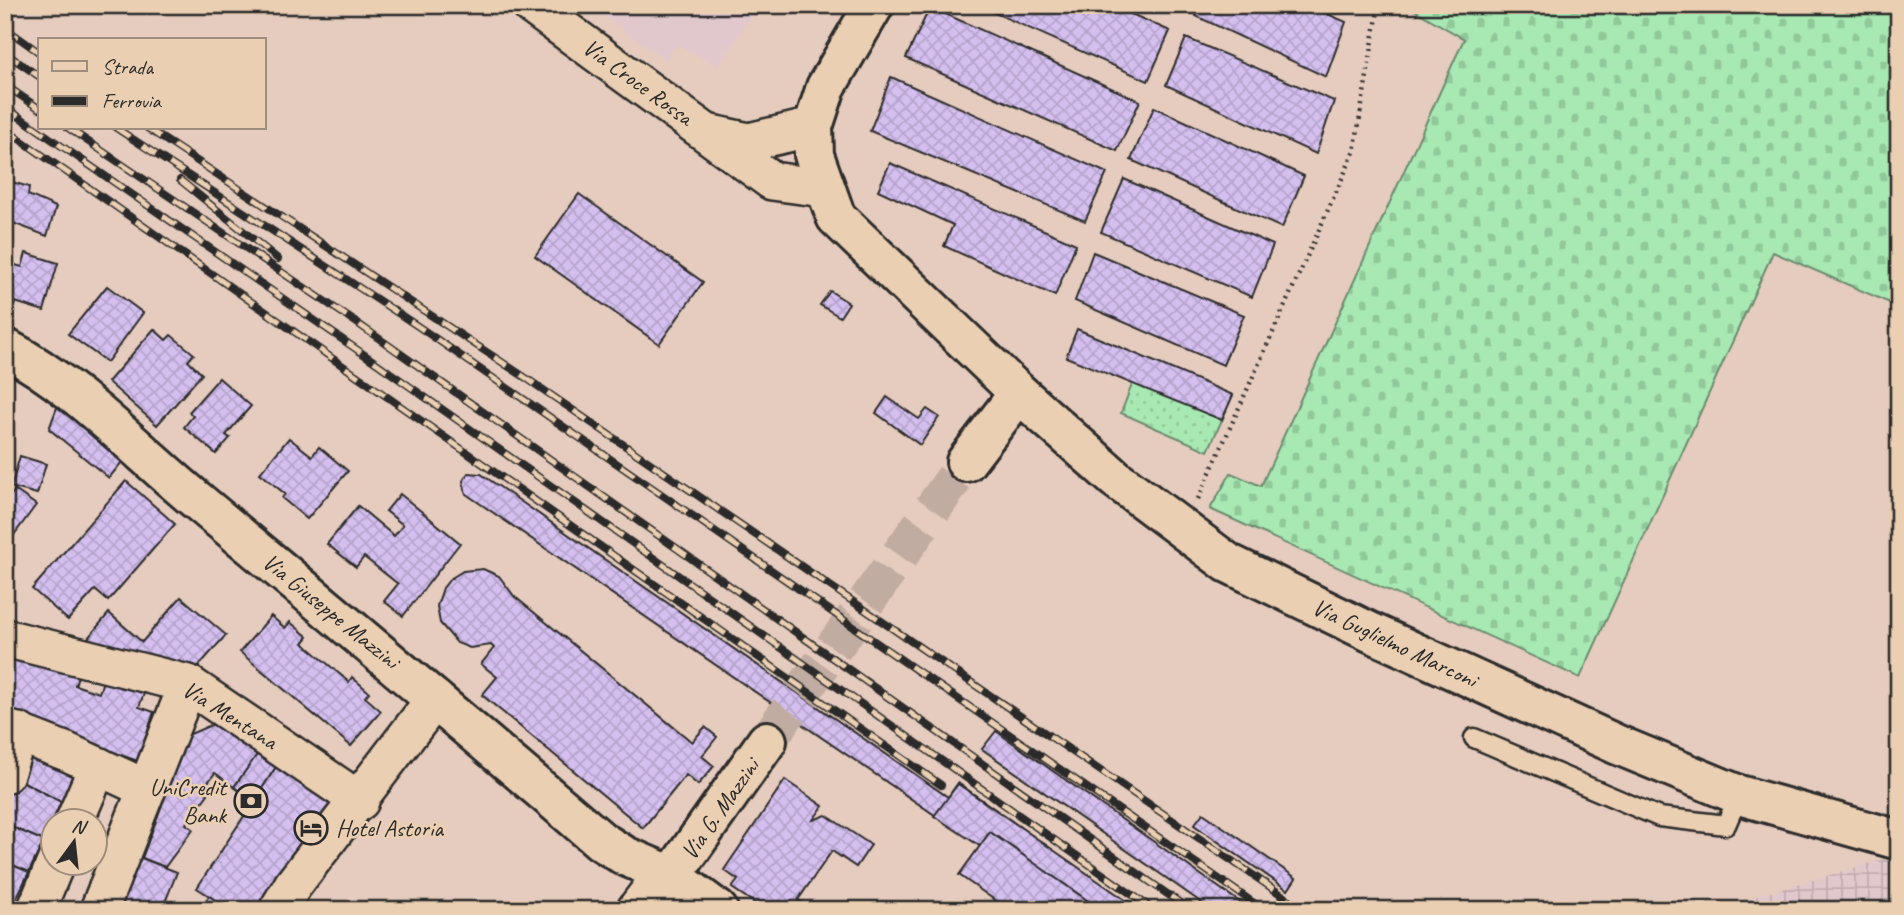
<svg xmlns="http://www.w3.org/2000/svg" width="1904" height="915" viewBox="0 0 1904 915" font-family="Caveat,sans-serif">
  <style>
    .built { fill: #e1c8cd }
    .industrial { fill: url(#industrial-grid) }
    .grass { fill: url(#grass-dots); stroke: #6a8a6f; stroke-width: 2 }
    .cemetery { fill: url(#cemetery-stones); stroke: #6a8a6f; stroke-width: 2 }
    .building { fill: url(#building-cross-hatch); stroke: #2b2b2b; stroke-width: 2 }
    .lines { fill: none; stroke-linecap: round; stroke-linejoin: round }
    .tertiary-tunnel { stroke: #c1aca1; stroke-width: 38; stroke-dasharray: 38 19; stroke-linecap: butt }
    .service-casing { stroke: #2b2b2b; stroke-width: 23 }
    .pedestrian-casing { stroke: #2b2b2b; stroke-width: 33 }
    .minor-casing { stroke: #2b2b2b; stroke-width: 42 }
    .tertiary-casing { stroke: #2b2b2b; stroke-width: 44 }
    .path { stroke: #2b2b2b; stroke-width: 4.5; stroke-dasharray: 2 5; stroke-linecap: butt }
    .service { stroke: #ebcfb2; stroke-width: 18 }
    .pedestrian { stroke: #ebcfb2; stroke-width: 28 }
    .minor { stroke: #ebcfb2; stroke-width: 37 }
    .tertiary { stroke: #ebcfb2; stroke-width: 38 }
    .rail-casing { stroke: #2b2b2b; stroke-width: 8 }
    .rail { stroke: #ebcfb2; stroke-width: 5; stroke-dasharray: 16; stroke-linecap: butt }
    .labels { text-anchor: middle; stroke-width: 5; stroke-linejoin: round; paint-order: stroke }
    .street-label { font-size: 24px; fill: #2b2b2b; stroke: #ebcfb2 }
    .poi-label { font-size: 24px; fill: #2b2b2b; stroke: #ebcfb2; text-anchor: end }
  </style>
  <defs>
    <pattern id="industrial-grid" width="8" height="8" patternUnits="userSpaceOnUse" patternTransform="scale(1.75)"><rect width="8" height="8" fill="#e1c8cd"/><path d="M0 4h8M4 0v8" fill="none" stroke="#c1acb0"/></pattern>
    <pattern id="grass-dots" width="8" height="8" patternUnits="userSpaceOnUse" patternTransform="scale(1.75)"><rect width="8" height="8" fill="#a8e9b3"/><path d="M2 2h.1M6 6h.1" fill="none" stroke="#91c89a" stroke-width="1.8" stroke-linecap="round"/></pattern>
    <pattern id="cemetery-stones" width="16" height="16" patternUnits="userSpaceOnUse" patternTransform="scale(1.75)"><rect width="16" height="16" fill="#a8e9b3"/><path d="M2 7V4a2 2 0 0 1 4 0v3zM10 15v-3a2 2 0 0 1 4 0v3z" fill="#91c89a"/></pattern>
    <pattern id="building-cross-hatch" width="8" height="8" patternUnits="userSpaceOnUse" patternTransform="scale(1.75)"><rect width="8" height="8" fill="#d4bfef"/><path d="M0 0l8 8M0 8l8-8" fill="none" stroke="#b6a4cd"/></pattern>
  </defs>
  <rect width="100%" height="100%" fill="#e6ccbe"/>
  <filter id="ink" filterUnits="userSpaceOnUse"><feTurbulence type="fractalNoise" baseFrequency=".0143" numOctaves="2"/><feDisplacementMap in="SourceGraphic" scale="14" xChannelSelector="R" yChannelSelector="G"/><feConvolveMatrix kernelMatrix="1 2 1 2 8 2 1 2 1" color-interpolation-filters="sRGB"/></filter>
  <g filter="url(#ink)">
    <polygon class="built" points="588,5 759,5 718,66 677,45 665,60"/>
    <polygon class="industrial" points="1899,855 1899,910 1710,910"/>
    <polygon class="grass" points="1133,382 1222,420 1208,451 1121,413"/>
    <polygon class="cemetery" points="1406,5 1899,5 1899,307 1773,252 1580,678 1210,509 1231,473 1261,486 1464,39"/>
    <g class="building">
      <polygon points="977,5 1111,5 1170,31 1148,81"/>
      <polygon points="1200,5 1307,5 1346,22 1326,77 1196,16"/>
      <polygon points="930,7 1140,101 1117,151 906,58"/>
      <polygon points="1186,38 1334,101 1316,154 1166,85"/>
      <polygon points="891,77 1107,173 1085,221 870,131"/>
      <polygon points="1154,107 1304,176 1282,228 1131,160"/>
      <polygon points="890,163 1076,244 1055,296 944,246 953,225 878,190"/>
      <polygon points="1124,179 1273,245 1252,297 1101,232"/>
      <polygon points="5,180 29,187 28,195 56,207 47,236 5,220"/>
      <polygon points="579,194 703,282 659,344 535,256"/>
      <polygon points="1093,252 1244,315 1223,365 1075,301"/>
      <polygon points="26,253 58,263 44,311 15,302 13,309 5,306 5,262 22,267"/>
      <polygon points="107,286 143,313 107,362 68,334"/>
      <polygon points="830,291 849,303 840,317 820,305"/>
      <polygon points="154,329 166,340 171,335 194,354 188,361 202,374 157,425 108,382"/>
      <polygon points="1077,329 1233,395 1222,420 1066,357"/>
      <polygon points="219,378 251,406 226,435 230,438 216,454 184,427 193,416 189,412"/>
      <polygon points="887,397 919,419 927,409 939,417 920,445 876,413"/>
      <polygon points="59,402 126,457 109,478 49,429"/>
      <polygon points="289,438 312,456 319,447 348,471 307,519 282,498 285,494 260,473"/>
      <polygon points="20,456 46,464 37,494 11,487"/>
      <polygon points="468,473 481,474 948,797 958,783 1137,910 1103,910 990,832 980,846 466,494 463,481"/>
      <polygon points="126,481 175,524 108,601 95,590 68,620 32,589"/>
      <polygon points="15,490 36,505 5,547 5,503"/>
      <polygon points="400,494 460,543 403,616 384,601 398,584 364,557 356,567 327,544 358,506 394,536 403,525 386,511"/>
      <polygon points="483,569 499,576 514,596 692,742 705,727 717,737 702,756 714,766 698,785 686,775 643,828 482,695 497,677 481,664 494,648 491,645 470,648 457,643 440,623 437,606 443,588 450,579 463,571"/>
      <polygon points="181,597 226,635 189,677 82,645 109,613 142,642"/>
      <polygon points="271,616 285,628 290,622 308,637 303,643 349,682 352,677 369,692 365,697 381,711 351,746 240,652"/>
      <polygon points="5,650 81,667 75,685 99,693 105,675 146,688 139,707 154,712 138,761 5,716"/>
      <polygon points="218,722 259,752 234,787 215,773 202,790 208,794 186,824 193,829 165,867 142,858 188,735"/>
      <polygon points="996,731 1251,910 1212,910 982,749"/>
      <polygon points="28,743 79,762 61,802 16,778"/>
      <polygon points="259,752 278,764 254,801 234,787"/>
      <polygon points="278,764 333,800 262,910 231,910 197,888"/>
      <polygon points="16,778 61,802 44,841 5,824 5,807"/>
      <polygon points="785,780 823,806 813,820 826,815 871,845 856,867 832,851 798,900 813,910 769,910 758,902 756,904 732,888 738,880 724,870"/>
      <polygon points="958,784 1140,910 1101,910 990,832 980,846 934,816"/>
      <polygon points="1203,813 1296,878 1288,890 1194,825"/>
      <polygon points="5,824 44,841 29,872 5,862"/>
      <polygon points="990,832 1101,910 1009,910 959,875"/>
      <polygon points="131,854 177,872 162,910 107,910"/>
      <polygon points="5,862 29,872 11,910 5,910"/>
      <polygon points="209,896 231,910 199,910"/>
    </g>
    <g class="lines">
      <polyline class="tertiary-tunnel" points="767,741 966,462"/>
      <defs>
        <polyline id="service" points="1474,738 1659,817 1726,825 1739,795"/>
        <polyline id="pedestrian" points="630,910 659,871"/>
        <g id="minor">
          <polyline points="531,5 772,181 824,188"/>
          <polyline points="712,134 749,142 813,127"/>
          <polyline points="5,638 188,684 360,801"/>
          <polyline points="5,728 67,752 147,789"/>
          <polyline points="5,774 19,732"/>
          <polyline points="75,820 98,766"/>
          <polyline points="659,871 665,905 671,910"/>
          <polyline points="36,910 56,862"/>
          <polyline points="99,910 188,684"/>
          <polyline points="278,910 293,885 435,699"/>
        </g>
        <g id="tertiary">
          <polyline points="874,5 826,87 813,127 814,155 836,217 1019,393 1116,479 1228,563 1370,632 1618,745 1739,795 1899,840"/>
          <path d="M5 348C78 386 136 451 200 503 335 615 468 727 601 841L625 856 672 876 718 910"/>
          <polyline points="966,462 1019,393"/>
          <polyline points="672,876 767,741"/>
        </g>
      </defs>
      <use href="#service" class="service-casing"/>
      <use href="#pedestrian" class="pedestrian-casing"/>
      <use href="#minor" class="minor-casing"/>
      <use href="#tertiary" class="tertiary-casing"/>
      <polyline class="path" points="1198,499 1354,152 1379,5"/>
      <use href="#service" class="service"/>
      <use href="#pedestrian" class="pedestrian"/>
      <use href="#minor" class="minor"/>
      <use href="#tertiary" class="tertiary"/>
      <defs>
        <g id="rail">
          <polyline points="5,28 40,53"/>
          <polyline points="5,53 40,77"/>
          <polyline points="5,85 40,109"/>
          <polyline points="5,107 375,362 1154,910"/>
          <polyline points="68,128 357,323 1190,910"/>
          <polyline points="116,128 419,327 1264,910"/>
          <polyline points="147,128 526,378 1304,910"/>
          <polyline points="5,129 941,785"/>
          <polyline points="180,180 278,259"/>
        </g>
      </defs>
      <use href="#rail" class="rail-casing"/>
      <use href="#rail" class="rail"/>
    </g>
  </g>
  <defs>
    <symbol id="bank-ring" viewBox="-11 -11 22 22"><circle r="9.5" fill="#ebcfb2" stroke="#2b2b2b" stroke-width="1.5"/><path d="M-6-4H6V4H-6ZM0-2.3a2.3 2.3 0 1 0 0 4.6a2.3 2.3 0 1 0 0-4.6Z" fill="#2b2b2b"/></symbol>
    <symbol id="hotel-ring" viewBox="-11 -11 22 22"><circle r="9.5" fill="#ebcfb2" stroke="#2b2b2b" stroke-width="1.5"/><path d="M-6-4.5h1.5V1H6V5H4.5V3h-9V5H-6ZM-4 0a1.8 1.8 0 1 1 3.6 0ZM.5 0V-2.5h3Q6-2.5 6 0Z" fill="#2b2b2b"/></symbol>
  </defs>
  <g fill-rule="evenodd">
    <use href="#bank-ring" x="232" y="782" width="38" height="38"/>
    <use href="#hotel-ring" x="292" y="809" width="38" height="38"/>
  </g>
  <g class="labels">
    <g class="street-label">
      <text transform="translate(638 82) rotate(36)" y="8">Via Croce Rossa</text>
      <text transform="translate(331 611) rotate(39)" y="8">Via Giuseppe Mazzini</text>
      <text transform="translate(1395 643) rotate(25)" y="8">Via Guglielmo Marconi</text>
      <text transform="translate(230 715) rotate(32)" y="8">Via Mentana</text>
      <text transform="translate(720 809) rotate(-55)" y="8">Via G. Mazzini</text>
    </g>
    <g class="poi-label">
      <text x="226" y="795">UniCredit<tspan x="226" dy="28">Bank</tspan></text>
      <text x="336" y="836" text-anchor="start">Hotel Astoria</text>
    </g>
  </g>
  <rect width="1904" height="915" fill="none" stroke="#ebcfb2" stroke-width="28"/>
  <rect x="14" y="14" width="1876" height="887" fill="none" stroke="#2b2b2b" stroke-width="2.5" filter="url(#ink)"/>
  <rect x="38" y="38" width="228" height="91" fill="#ebcfb2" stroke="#9e8d7c" stroke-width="2"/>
  <rect x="52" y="61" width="35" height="10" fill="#ebcfb2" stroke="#9e8d7c" stroke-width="2"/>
  <text x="102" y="74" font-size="21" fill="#2b2b2b">Strada</text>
  <rect x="52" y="96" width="35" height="10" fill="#2b2b2b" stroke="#9e8d7c" stroke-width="2"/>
  <text x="102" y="108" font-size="21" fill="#2b2b2b">Ferrovia</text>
  <g transform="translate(74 842) rotate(15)"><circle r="33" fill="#ebcfb2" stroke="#9e8d7c" stroke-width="2"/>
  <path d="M0-5L12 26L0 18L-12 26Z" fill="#2b2b2b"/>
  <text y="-10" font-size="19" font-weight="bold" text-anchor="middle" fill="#2b2b2b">N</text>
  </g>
</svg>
